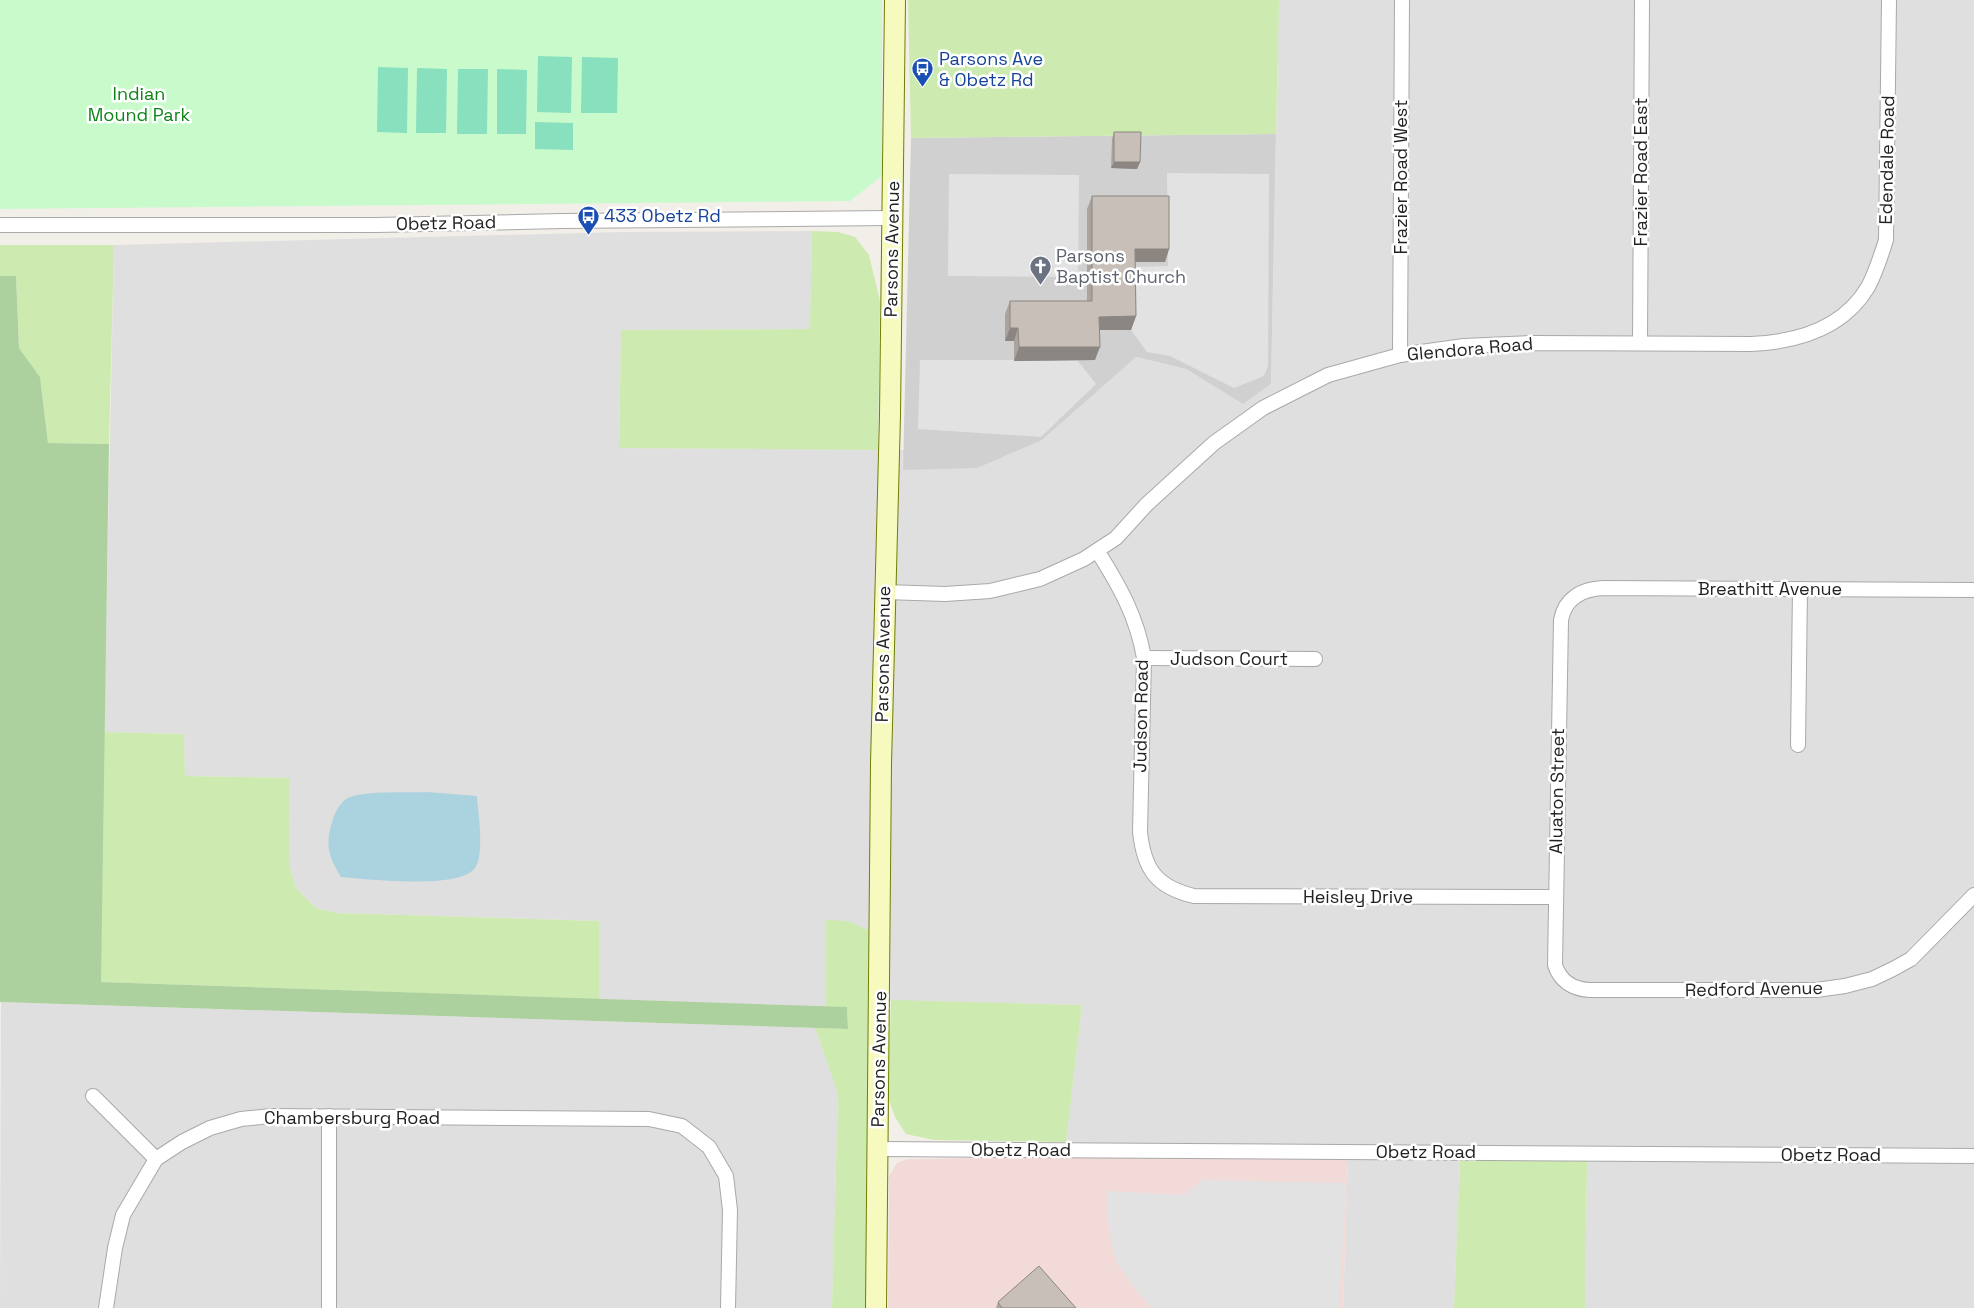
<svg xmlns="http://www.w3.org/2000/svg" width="1974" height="1308" viewBox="0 0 1974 1308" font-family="'Space Grotesk',sans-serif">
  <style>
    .residential { fill: #e0dfdf }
    .commercial { fill: #f2dad9 }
    .religious { fill: #d0d0d0 }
    .grass { fill: #cdebb0 }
    .forest { fill: #add19e }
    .park { fill: #c8facc }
    .pitch { fill: #88e0be }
    .parking { fill: #e2e2e2 }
    .water { fill: #aad3df }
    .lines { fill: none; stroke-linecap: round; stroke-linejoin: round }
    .street-casing { stroke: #a9a9a9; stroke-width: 16 }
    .secondary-casing { stroke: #707d05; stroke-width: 22 }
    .street { stroke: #fff; stroke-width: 14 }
    .secondary { stroke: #f7fabf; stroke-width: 20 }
    .wall { fill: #aba49e }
    .shaded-wall { fill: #8b8681 }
    .building { fill: #c7bfb8; stroke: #8b8681 }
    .labels { text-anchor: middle; stroke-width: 5; stroke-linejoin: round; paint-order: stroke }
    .transit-label { font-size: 18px; fill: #164399; stroke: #fff; text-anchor: start }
    .park-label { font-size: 18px; fill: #0c8416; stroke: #fff }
    .street-label { font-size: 18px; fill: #222; stroke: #fff }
    .worship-label { font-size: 18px; fill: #5b616d; stroke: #fff; text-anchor: start }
  </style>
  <rect width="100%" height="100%" fill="#f2efe9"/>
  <g class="residential">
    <polygon points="1279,0 1974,0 1974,1308 1585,1308 1587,1161 1460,1160 1454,1308 1343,1308 1348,1158 1064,1157 1082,1005 870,1000 826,920 826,1007 599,999 599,921 337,913 316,908 296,888 290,869 289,778 185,776 184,734 104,732 114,245 621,232 812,231 810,329 621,330 619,448 904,450 903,469 1042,440 1135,357 1186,369 1243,404 1271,384"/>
    <polygon points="1,1002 815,1028 838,1094 832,1308 0,1308"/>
  </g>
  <polygon class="commercial" points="1064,1157 1348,1158 1343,1308 888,1308 889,1176 897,1163 907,1159"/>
  <polygon class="religious" points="1276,134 1271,384 1243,404 1186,369 1136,357 1042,440 977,468 903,470 911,138"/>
  <g class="grass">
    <polygon points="908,0 1279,0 1276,134 911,138"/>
    <polygon points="812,231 838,232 855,237 869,255 880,301 878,450 619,448 621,330 810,329"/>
    <polygon points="0,245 114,245 109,444 48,443 40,377 19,348 16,276 0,276"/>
    <polygon points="104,732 184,734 185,776 289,778 290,869 296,888 316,908 337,913 599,921 599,999 100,982"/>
    <polygon points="826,920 848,921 870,931 867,1308 832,1308 838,1094 815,1028 848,1029 847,1008 826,1007"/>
    <polygon points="891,1000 1082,1005 1066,1142 934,1140 906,1134 895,1117 888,1097"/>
    <polygon points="1460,1160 1587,1161 1585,1308 1454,1308"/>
  </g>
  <polygon class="forest" points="0,276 16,276 19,348 40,377 48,443 109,444 101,982 847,1007 848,1029 0,1002"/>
  <polygon class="park" points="0,0 882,0 882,176 850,201 0,209"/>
  <g class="pitch">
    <polygon points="538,56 572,57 571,113 537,112"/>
    <polygon points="582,57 618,58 617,113 581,113"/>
    <polygon points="378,67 408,68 407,133 377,132"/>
    <polygon points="417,68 447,69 446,133 416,133"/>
    <polygon points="458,69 488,69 487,134 457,134"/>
    <polygon points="497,69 527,70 526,134 497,134"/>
    <polygon points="535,122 573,123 573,150 535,149"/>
  </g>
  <g class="parking">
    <polygon points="1167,173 1269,174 1268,366 1264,376 1234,388 1170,356 1147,352 1131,330 1131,267 1168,266"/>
    <polygon points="949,174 1079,175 1078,277 948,276"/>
    <polygon points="920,360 1077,360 1096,384 1041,437 918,429"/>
    <polygon points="1203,1180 1346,1183 1339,1308 1152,1308 1132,1286 1116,1261 1111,1241 1107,1212 1107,1191 1184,1195"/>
  </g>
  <path class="water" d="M427 792 477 796C478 812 485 855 475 868 459 890 367 879 341 877 330 859 325 846 331 826 334 815 337 806 346 799 360 790 409 793 427 792Z"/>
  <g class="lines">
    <defs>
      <g id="street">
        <polyline points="0,225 376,225 563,221 891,218"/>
        <polyline points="1640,343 1642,0"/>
        <polyline points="1400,355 1402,0"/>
        <path d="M1098 552C1120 587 1137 617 1144 658L1140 832C1144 869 1156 887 1194 896L1555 897"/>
        <path d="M1974 590 1603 588C1582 589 1565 598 1561 620L1555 965C1560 981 1573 989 1589 990H1816L1845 986 1872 979 1893 969 1911 959 1974 895"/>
        <path d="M885 592 945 594 990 591 1040 579 1084 559 1116 538 1146 505 1214 443 1263 408 1328 375 1400 355 1464 346 1532 343 1751 344C1796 342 1843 329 1868 287 1876 272 1881 256 1886 240L1889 0"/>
        <polyline points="1144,658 1315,659"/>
        <polyline points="1798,745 1800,589"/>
        <polyline points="93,1096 156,1159"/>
        <polyline points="329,1116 329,1308"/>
        <polyline points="878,1149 1974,1156"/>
        <polyline points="106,1308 115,1248 123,1215 156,1159 182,1142 210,1128 241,1119 271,1116 649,1119 682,1126 709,1147 726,1176 730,1210 728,1308"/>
      </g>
      <polyline id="secondary" points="876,1308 881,764 890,415 895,0"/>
    </defs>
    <use href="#street" class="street-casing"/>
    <use href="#secondary" class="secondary-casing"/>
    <use href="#street" class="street"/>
    <use href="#secondary" class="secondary"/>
  </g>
  <g class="wall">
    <polygon points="1114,132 1140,162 1137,169 1111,168 1112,139"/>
    <polygon points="1092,196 1169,249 1165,262 1135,262 1136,316 1131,330 1099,330 1095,360 1014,361 1014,341 1005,341 1005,314 1010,301 1087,301 1087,209"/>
    <polygon points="998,1302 1076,1308 996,1308"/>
  </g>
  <g class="shaded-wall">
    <polygon points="1114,162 1140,162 1137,169 1111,168"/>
    <polygon points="1135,249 1169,249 1165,262 1130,262"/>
    <polygon points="1136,316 1131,330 1095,330 1099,317"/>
    <polygon points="1010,328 1018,328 1014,341 1005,341"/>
    <polygon points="1019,347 1100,347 1095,360 1014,361"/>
  </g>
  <g class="building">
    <polygon points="1114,132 1141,132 1140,162 1114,162"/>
    <polygon points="1092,196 1169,196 1169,249 1135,249 1136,316 1099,317 1100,347 1019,347 1018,328 1010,328 1010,301 1092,301"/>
    <polygon points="1039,1266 1076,1308 1002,1308 998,1302"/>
  </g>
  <defs>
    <symbol id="bus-pin" viewBox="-11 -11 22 30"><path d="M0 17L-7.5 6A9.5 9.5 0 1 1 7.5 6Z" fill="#1a4fb4" stroke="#fff"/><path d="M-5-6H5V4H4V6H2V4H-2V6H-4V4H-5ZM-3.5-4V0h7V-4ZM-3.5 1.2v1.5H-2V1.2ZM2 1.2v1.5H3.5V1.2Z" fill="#fff"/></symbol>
    <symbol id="church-pin" viewBox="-11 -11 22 30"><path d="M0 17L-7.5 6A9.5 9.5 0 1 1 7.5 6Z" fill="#6b7280" stroke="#fff"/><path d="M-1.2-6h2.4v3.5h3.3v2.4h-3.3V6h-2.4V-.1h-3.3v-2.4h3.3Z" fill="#fff"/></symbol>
  </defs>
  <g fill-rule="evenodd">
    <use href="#bus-pin" x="910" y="56" width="25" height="34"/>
    <use href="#bus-pin" x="576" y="204" width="25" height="34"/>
    <use href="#church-pin" x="1028" y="254" width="25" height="34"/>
  </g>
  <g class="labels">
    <g class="transit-label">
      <text x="939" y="65">Parsons Ave<tspan x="939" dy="21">&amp; Obetz Rd</tspan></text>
      <text x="604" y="222">433 Obetz Rd</text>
    </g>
    <g class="park-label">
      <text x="139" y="100">Indian<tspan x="139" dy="21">Mound Park</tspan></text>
    </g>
    <g class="street-label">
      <text transform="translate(1887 160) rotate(-89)" y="6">Edendale Road</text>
      <text transform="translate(1641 172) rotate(-90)" y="6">Frazier Road East</text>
      <text transform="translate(1401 177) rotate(-90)" y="6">Frazier Road West</text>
      <text transform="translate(446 223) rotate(-1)" y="6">Obetz Road</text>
      <text transform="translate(892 249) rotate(-89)" y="6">Parsons Avenue</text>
      <text transform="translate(1470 349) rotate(-5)" y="6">Glendora Road</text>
      <text x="1770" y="595">Breathitt Avenue</text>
      <text transform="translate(883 654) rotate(-89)" y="6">Parsons Avenue</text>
      <text x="1229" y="665">Judson Court</text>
      <text transform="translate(1141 716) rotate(-89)" y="6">Judson Road</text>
      <text transform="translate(1557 791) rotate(-89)" y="6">Aluaton Street</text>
      <text x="1358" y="903">Heisley Drive</text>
      <text transform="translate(1754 989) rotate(-1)" y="6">Redford Avenue</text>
      <text transform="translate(879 1059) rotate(-89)" y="6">Parsons Avenue</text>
      <text x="352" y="1124">Chambersburg Road</text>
      <text x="1021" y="1156">Obetz Road</text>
      <text x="1426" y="1158">Obetz Road</text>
      <text x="1831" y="1161">Obetz Road</text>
    </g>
    <g class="worship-label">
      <text x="1056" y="262">Parsons<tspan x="1056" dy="21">Baptist Church</tspan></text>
    </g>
  </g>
</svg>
